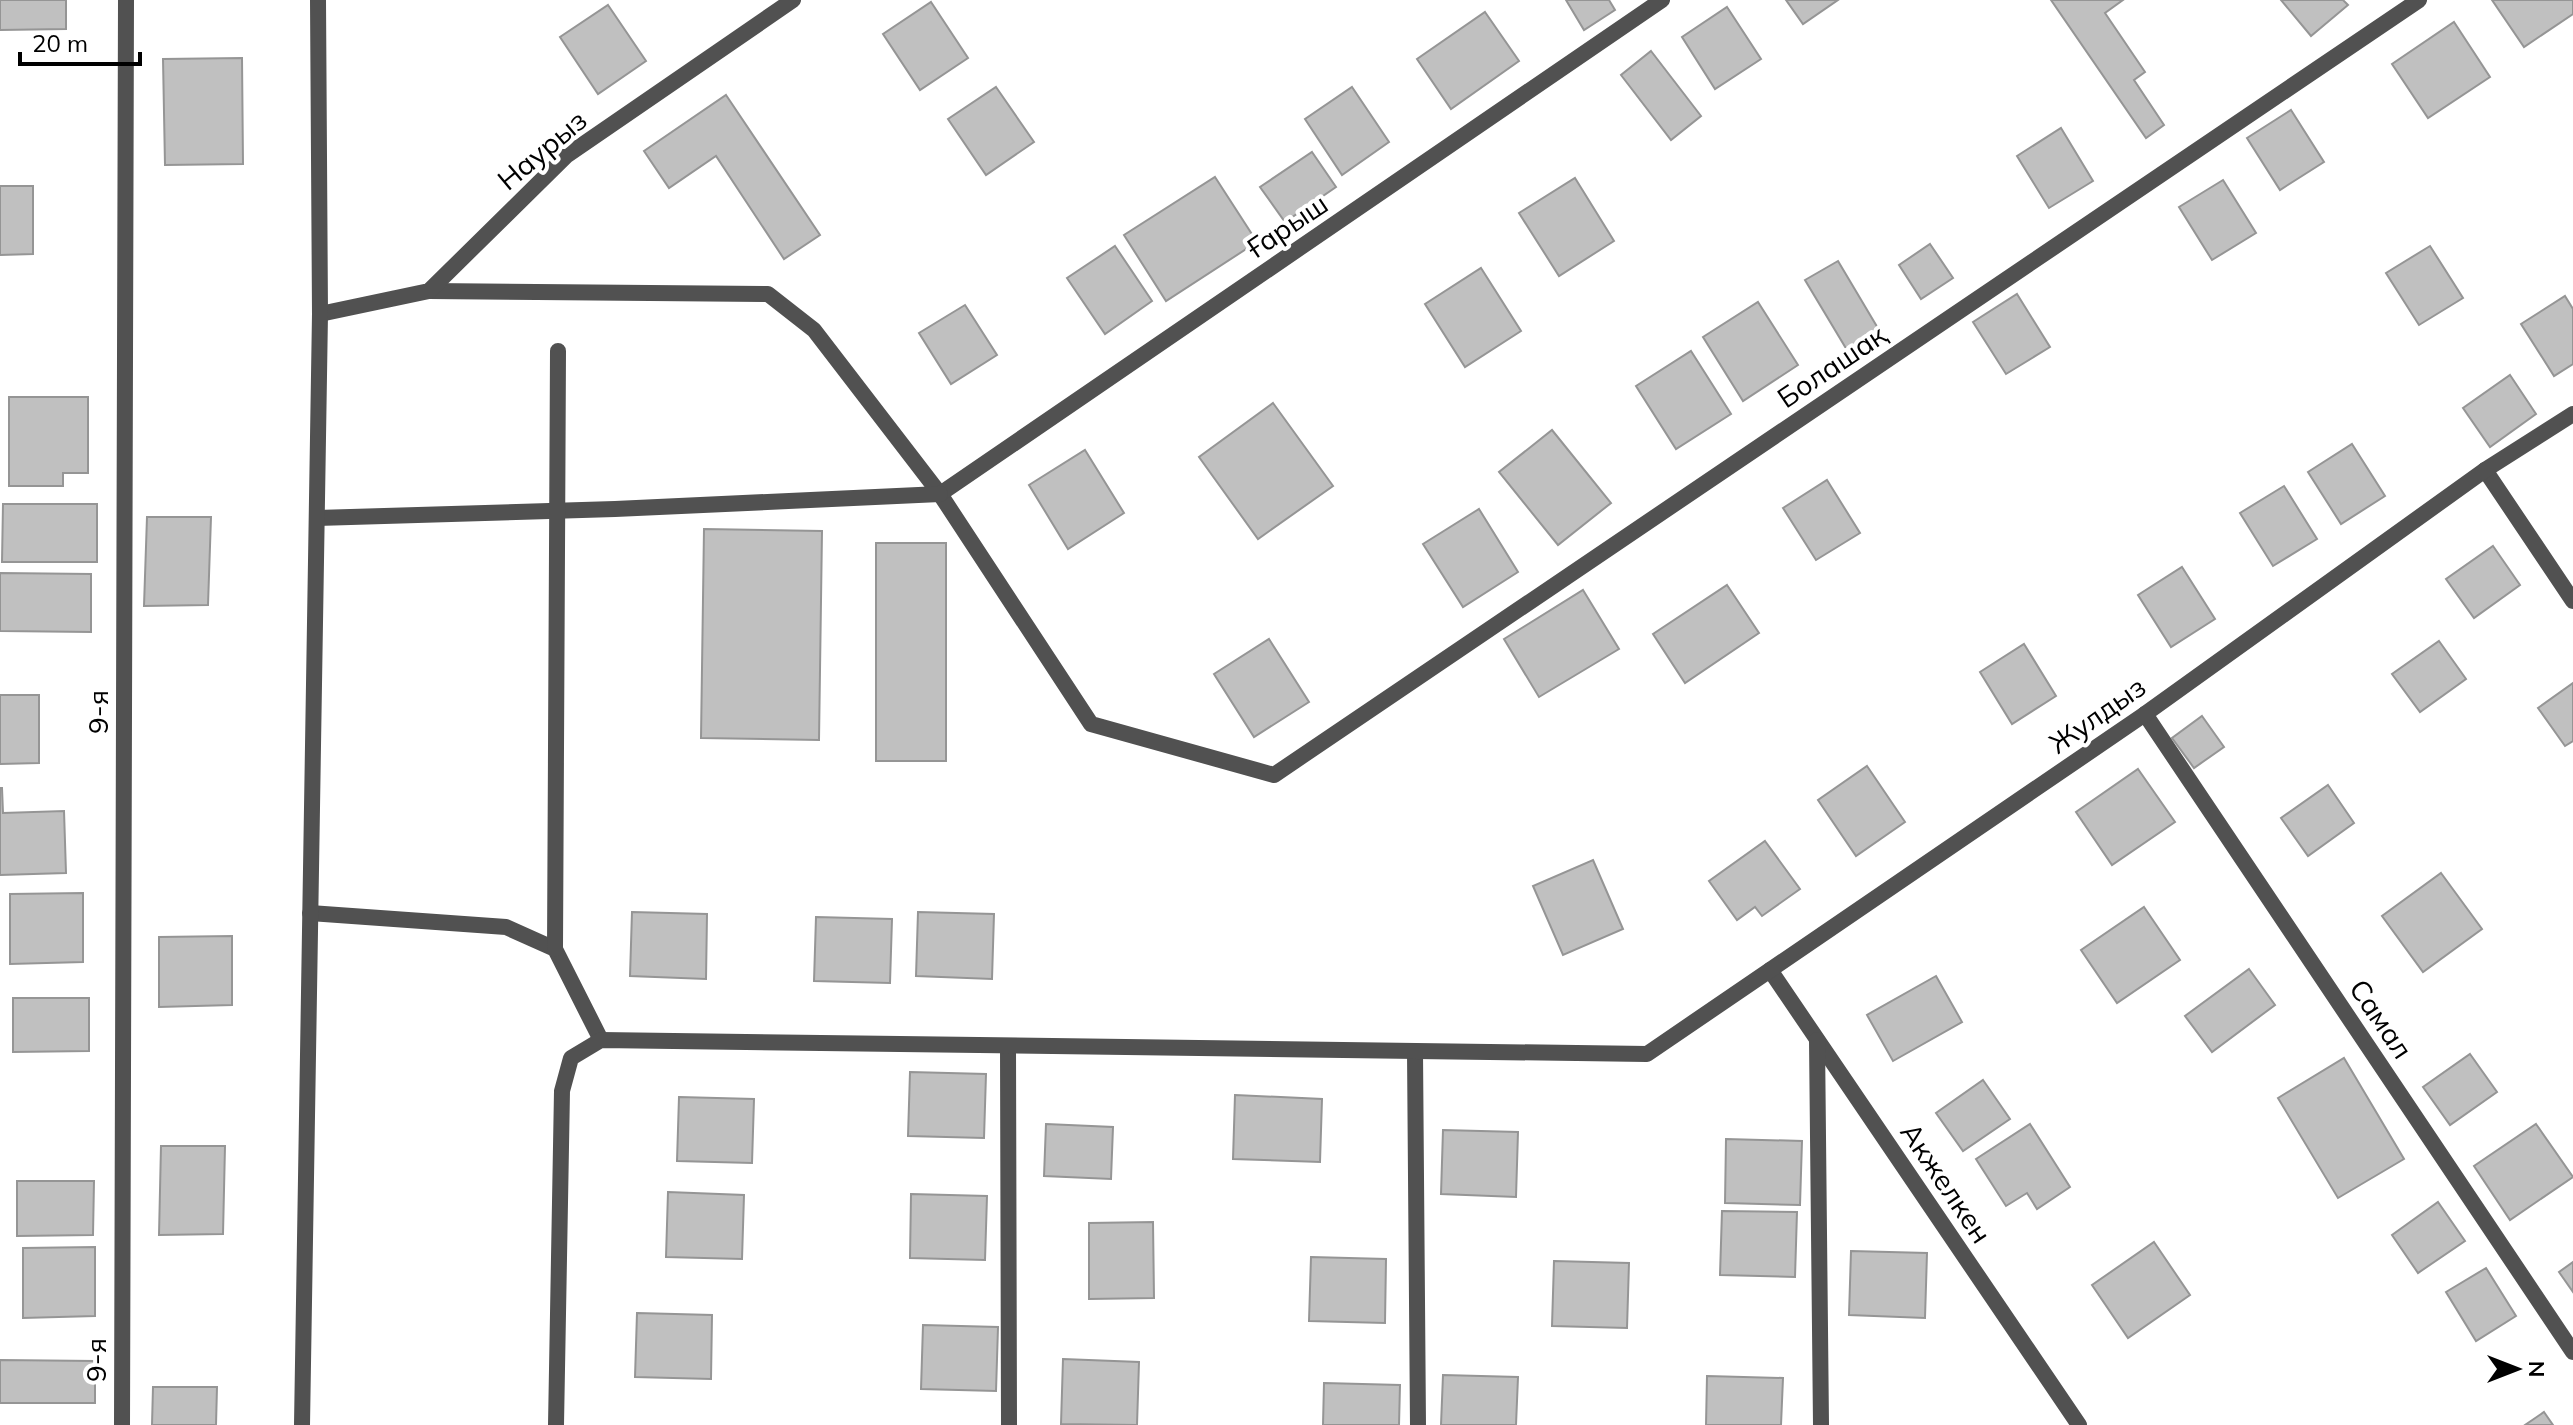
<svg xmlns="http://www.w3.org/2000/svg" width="2573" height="1425" viewBox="0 0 2573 1425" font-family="Mulish,sans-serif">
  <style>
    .building { fill: #c0c0c0; stroke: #959595; stroke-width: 2 }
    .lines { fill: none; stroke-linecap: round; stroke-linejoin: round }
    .street { stroke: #515151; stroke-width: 16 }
    .labels { text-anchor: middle; stroke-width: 8; stroke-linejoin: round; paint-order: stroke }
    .street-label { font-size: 28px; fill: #000; stroke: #fff }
  </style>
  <rect width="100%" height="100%" fill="#fff"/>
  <g class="building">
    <polygon points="0,0 66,0 66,29 0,30"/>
    <polygon points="1566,0 1609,0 1615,10 1584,30"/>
    <polygon points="1786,0 1838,0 1803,24"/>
    <polygon points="2051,0 2123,0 2105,13 2145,72 2134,80 2164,125 2146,138"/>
    <polygon points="2281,0 2343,0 2348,5 2311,36"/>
    <polygon points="2492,0 2573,0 2573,14 2524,47"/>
    <polygon points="931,2 968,58 920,90 883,34"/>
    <polygon points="608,5 646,61 598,94 560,37"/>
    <polygon points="1727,7 1761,59 1715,89 1682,37"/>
    <polygon points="1485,12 1519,61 1451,109 1417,59"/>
    <polygon points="2454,22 2490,77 2428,118 2392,64"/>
    <polygon points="1651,51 1701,116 1671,140 1621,75"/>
    <polygon points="242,58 243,164 165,165 163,59"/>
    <polygon points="996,87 1034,142 986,175 948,119"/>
    <polygon points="1352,87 1389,142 1342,175 1305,119"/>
    <polygon points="726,95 820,235 784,259 716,156 669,188 644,151"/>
    <polygon points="2291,110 2324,162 2280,190 2247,138"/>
    <polygon points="2061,128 2093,181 2049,208 2017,156"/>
    <polygon points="1312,152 1336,187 1285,222 1260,187"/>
    <polygon points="1215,177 1257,242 1166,301 1124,235"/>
    <polygon points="1575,178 1614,241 1559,276 1519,213"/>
    <polygon points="2223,180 2256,233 2212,260 2179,207"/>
    <polygon points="0,186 33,186 33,254 0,255"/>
    <polygon points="1930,244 1953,278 1921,299 1899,265"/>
    <polygon points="1115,246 1152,301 1105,334 1067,278"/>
    <polygon points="2430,246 2463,298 2419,325 2386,273"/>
    <polygon points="1838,261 1879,330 1847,350 1805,280"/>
    <polygon points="1481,268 1521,331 1465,367 1425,304"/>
    <polygon points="2017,294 2050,347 2006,374 1973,322"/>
    <polygon points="2565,296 2573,309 2573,364 2554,376 2521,324"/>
    <polygon points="1758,302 1798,365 1743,401 1703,337"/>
    <polygon points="965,305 997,355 951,384 919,333"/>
    <polygon points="1691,351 1731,414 1676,449 1636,386"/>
    <polygon points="2510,375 2536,414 2490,447 2463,408"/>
    <polygon points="9,397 88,397 88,473 63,473 63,486 9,486"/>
    <polygon points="1273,403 1333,486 1258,539 1199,457"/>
    <polygon points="1552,430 1611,503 1558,545 1499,472"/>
    <polygon points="2352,444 2385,496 2341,524 2308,472"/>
    <polygon points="1085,450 1124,513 1068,549 1029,485"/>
    <polygon points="1827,480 1860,533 1816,560 1783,508"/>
    <polygon points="2284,486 2317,539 2273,566 2240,513"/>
    <polygon points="3,504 97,504 97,562 2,562"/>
    <polygon points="1479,509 1518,572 1463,607 1423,544"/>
    <polygon points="147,517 211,517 208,605 144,606"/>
    <polygon points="704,529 822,531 819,740 701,738"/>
    <rect x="876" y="543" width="70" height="218"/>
    <polygon points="2493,546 2520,585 2474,618 2446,579"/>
    <polygon points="2182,567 2215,619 2171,647 2138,595"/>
    <polygon points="0,573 91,574 91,632 0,631"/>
    <polygon points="1727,585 1759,633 1685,683 1653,634"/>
    <polygon points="1583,590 1619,649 1539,697 1504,639"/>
    <polygon points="1269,639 1309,702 1254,737 1214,674"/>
    <polygon points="2439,641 2466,679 2420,712 2392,674"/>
    <polygon points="2024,644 2056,696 2012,724 1980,672"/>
    <polygon points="2573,683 2573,741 2565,746 2538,708"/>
    <polygon points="0,695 39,695 39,763 0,764"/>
    <polygon points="2202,716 2224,747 2194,768 2172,738"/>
    <polygon points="1867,766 1905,822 1856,856 1818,800"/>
    <polygon points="2138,769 2175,822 2112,865 2076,812"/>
    <polygon points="2328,785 2354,823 2308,856 2281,818"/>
    <polygon points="0,788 2,788 3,813 64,811 66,873 0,875"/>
    <polygon points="1765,841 1800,889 1762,916 1755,907 1737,920 1709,881"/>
    <polygon points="1593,860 1623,929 1563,955 1533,886"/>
    <polygon points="2441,873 2482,929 2423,972 2382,916"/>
    <polygon points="83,893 83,962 10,964 10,894"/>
    <polygon points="2144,907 2180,960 2117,1003 2081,950"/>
    <polygon points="632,912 707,914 706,979 630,976"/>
    <polygon points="918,912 994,914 992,979 916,976"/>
    <polygon points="816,917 892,919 890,983 814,981"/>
    <polygon points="232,936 232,1005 159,1007 159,937"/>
    <polygon points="2249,969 2275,1005 2212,1052 2185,1016"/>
    <polygon points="1936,976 1962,1022 1893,1061 1867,1015"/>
    <polygon points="13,998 89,998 89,1051 13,1052"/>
    <polygon points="2470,1054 2497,1092 2450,1125 2423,1087"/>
    <polygon points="2344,1058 2404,1159 2338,1198 2278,1098"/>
    <polygon points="910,1072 986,1074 984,1138 908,1136"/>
    <polygon points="1983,1080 2010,1119 1963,1151 1936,1113"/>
    <polygon points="1235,1095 1322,1099 1320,1162 1233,1159"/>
    <polygon points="679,1097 754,1099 752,1163 677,1161"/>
    <polygon points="1046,1124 1113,1127 1111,1179 1044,1176"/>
    <polygon points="2030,1124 2070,1187 2037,1209 2027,1193 2006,1206 1976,1159"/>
    <polygon points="2536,1124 2573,1177 2510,1220 2474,1166"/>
    <polygon points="1443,1130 1518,1132 1516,1197 1441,1194"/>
    <polygon points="1726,1139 1802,1141 1800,1205 1725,1203"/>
    <polygon points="161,1146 225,1146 223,1234 159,1235"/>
    <polygon points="17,1181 94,1181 93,1235 17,1236"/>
    <polygon points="668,1192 744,1195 742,1259 666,1257"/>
    <polygon points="911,1194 987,1196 985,1260 910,1258"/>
    <polygon points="2438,1202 2465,1241 2418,1273 2392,1235"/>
    <polygon points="1722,1211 1797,1212 1795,1277 1720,1275"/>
    <polygon points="1153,1222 1154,1298 1089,1299 1089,1223"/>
    <polygon points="2154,1242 2190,1295 2128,1338 2092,1285"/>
    <polygon points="95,1247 95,1316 23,1318 23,1248"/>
    <polygon points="1851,1251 1927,1253 1925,1318 1849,1315"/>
    <polygon points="1311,1257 1386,1259 1385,1323 1309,1321"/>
    <polygon points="1554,1261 1629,1263 1627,1328 1552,1326"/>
    <polygon points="2573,1262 2573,1292 2559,1272"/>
    <polygon points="2486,1268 2516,1316 2476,1341 2446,1292"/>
    <polygon points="637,1313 712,1315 711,1379 635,1377"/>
    <polygon points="923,1325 998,1327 996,1391 921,1389"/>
    <polygon points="1063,1359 1139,1362 1137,1425 1061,1424"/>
    <polygon points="0,1360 95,1361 95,1403 0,1403"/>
    <polygon points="1443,1375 1518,1377 1516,1425 1441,1425"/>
    <polygon points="1707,1376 1783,1378 1781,1425 1706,1425"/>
    <polygon points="1324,1383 1400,1385 1399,1425 1323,1425"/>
    <polygon points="153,1387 217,1387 216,1425 152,1425"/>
    <polygon points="2544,1412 2553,1425 2525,1425"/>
  </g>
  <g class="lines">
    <g class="street">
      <polyline points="429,291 768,294 814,330 940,494 1091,724 1274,775 2419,0"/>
      <polyline points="320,314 429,291 566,156 793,0"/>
      <polyline points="2485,470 2573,601"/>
      <polyline points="940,494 1662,0"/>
      <polyline points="317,518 615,509 940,494"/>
      <polyline points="2145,714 2573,1352"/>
      <polyline points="310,913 506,927 555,949 601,1040"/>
      <polyline points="555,949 558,351"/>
      <polyline points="1770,970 2079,1425"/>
      <polyline points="1817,1040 1821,1425"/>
      <polyline points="1008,1046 1009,1425"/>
      <polyline points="1415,1052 1418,1425"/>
      <polyline points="122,1425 126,0"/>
      <polyline points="302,1425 320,314 318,0"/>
      <polyline points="556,1425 562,1091 571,1058 601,1040 1647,1054 2145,714 2485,470 2573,414"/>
    </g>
  </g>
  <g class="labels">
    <g class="street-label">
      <text transform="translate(542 150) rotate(-40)" y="10">Наурыз</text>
      <text transform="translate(1287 226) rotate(-34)" y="10">Ғарыш</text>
      <text transform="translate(1832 366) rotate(-34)" y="10">Болашақ</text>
      <text transform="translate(98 712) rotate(-90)" y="10">9-я</text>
      <text transform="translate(2097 715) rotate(-35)" y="10">Жулдыз</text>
      <text transform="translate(2381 1019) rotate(56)" y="10">Самал</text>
      <text transform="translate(1946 1183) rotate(56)" y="10">Акжелкен</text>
      <text transform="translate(96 1360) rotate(-90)" y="10">9-я</text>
    </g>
  </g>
  <g transform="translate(2517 1369) rotate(90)" stroke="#ffffff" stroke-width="6" paint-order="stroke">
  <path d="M0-6L14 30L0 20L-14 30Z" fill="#000000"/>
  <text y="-12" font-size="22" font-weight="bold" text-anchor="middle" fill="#000000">N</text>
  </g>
  <path d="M20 52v12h120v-12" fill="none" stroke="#000000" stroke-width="4"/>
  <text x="32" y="52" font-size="24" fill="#000000" stroke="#ffffff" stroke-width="6" paint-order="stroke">20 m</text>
</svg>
